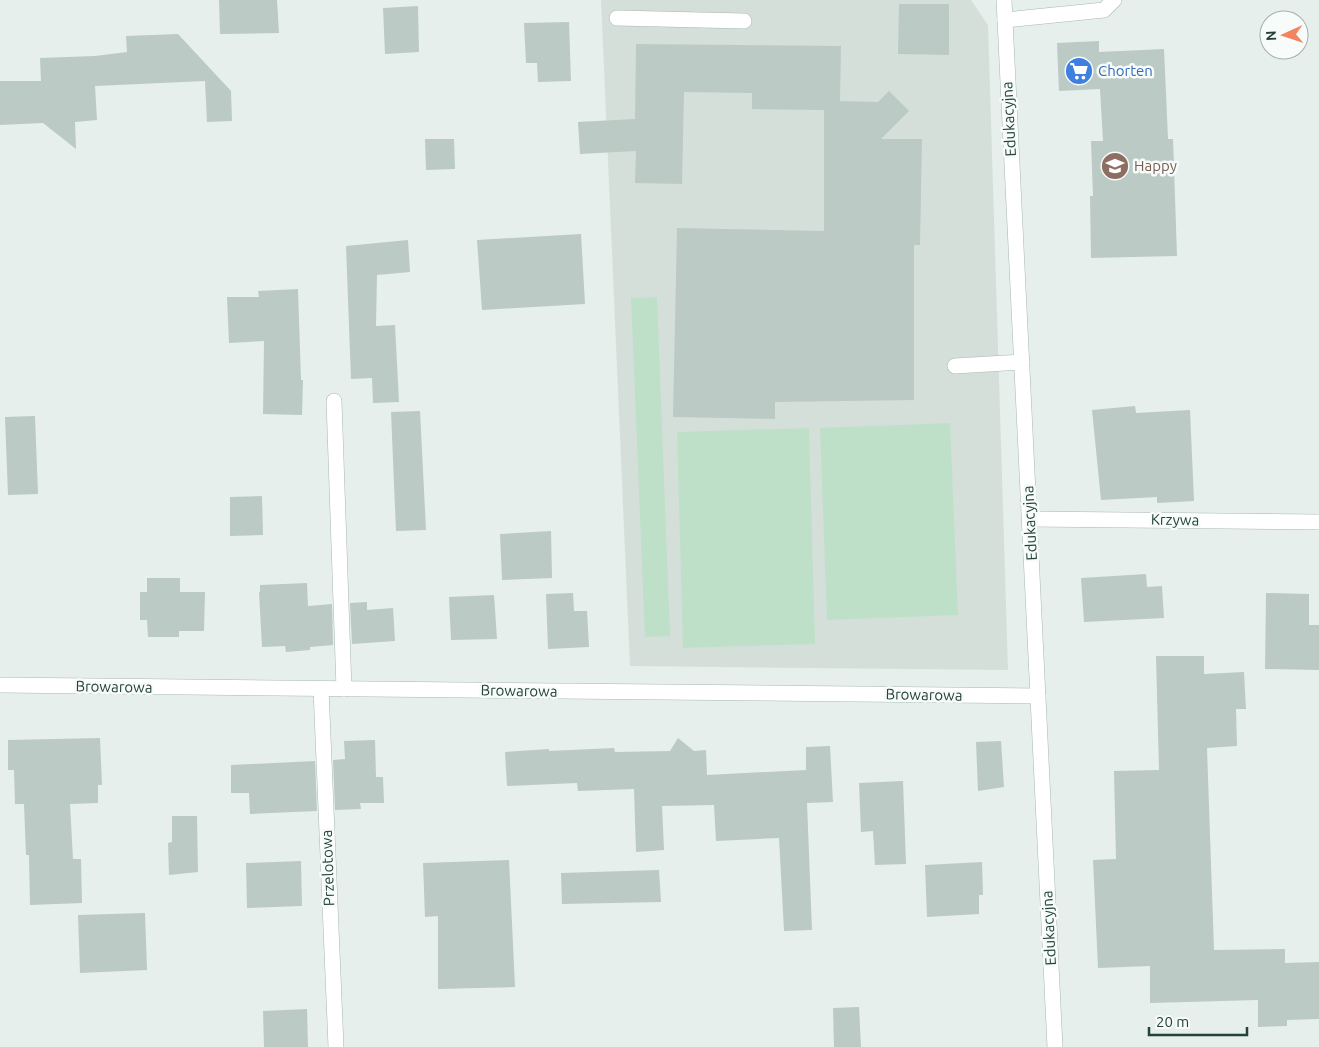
<svg xmlns="http://www.w3.org/2000/svg" width="1319" height="1047" viewBox="0 0 1319 1047" font-family="Ubuntu,sans-serif">
  <style>
    .built { fill: #d4dfda }
    .green { fill: #bfe0c8 }
    .building { fill: #bbcac4 }
    .lines { fill: none; stroke-linecap: round; stroke-linejoin: round }
    .service-casing { stroke: #a8b8b2; stroke-width: 16 }
    .minor-casing { stroke: #a8b8b2; stroke-width: 16 }
    .service { stroke: #fff; stroke-width: 15 }
    .minor { stroke: #fff; stroke-width: 15 }
    .labels { text-anchor: middle; stroke-width: 5; stroke-linejoin: round; paint-order: stroke }
    .shop-label { font-size: 15px; fill: #366cbe; stroke: #f7fbf9; text-anchor: start }
    .street-label { font-size: 15px; fill: #24423a; stroke: #f7fbf9 }
    .education-label { font-size: 15px; fill: #785e54; stroke: #f7fbf9; text-anchor: start }
  </style>
  <rect width="100%" height="100%" fill="#e6efeb"/>
  <polygon class="built" points="601,0 971,0 988,25 1008,670 630,666"/>
  <g class="green">
    <polygon points="657,297 670,636 645,637 631,298"/>
    <polygon points="950,423 958,615 827,620 820,428"/>
    <polygon points="809,428 815,644 683,648 677,432"/>
  </g>
  <g class="building">
    <polygon points="219,0 277,0 279,33 220,34"/>
    <polygon points="899,4 949,4 949,55 898,54"/>
    <polygon points="418,6 419,52 385,54 383,8"/>
    <polygon points="569,22 571,81 538,82 537,63 526,63 524,23"/>
    <polygon points="178,34 231,91 232,121 207,122 205,81 95,86 97,120 75,122 76,149 43,123 0,125 0,81 41,81 40,58 95,56 127,52 126,36"/>
    <polygon points="1099,41 1099,52 1164,49 1168,139 1173,139 1177,256 1091,258 1090,196 1093,196 1091,141 1103,141 1100,89 1059,91 1057,43"/>
    <polygon points="636,44 841,46 840,101 878,102 889,91 909,111 881,139 922,139 920,245 914,245 914,400 775,402 775,419 673,417 677,228 824,231 824,110 752,109 752,93 684,92 682,184 635,183 636,151 580,154 578,122 635,119"/>
    <polygon points="425,139 454,139 455,169 426,170"/>
    <polygon points="581,234 585,304 482,310 477,240"/>
    <polygon points="408,240 410,272 377,275 376,326 395,325 399,402 373,403 372,378 351,379 346,246"/>
    <polygon points="298,289 301,380 303,380 302,415 263,414 264,341 229,343 227,297 259,297 258,291"/>
    <polygon points="1135,406 1136,413 1190,410 1194,501 1157,503 1157,497 1101,500 1092,410"/>
    <polygon points="420,411 426,530 396,531 391,412"/>
    <polygon points="35,416 38,494 8,495 5,417"/>
    <polygon points="262,496 263,535 230,536 230,497"/>
    <polygon points="551,531 552,578 502,580 500,534"/>
    <polygon points="1146,574 1147,587 1162,586 1164,618 1084,622 1081,578"/>
    <polygon points="147,578 180,578 180,592 205,592 204,631 179,631 179,637 148,637 147,620 140,620 140,592 147,592"/>
    <polygon points="307,583 308,606 332,604 333,645 310,647 310,650 286,652 285,646 262,647 259,592 260,592 260,585"/>
    <polygon points="573,593 574,611 587,611 589,647 548,649 546,594"/>
    <polygon points="1266,593 1309,594 1309,625 1319,625 1319,670 1265,669"/>
    <polygon points="494,595 497,639 451,640 449,597"/>
    <polygon points="367,602 367,610 393,608 395,641 352,644 350,603"/>
    <polygon points="1156,656 1204,656 1204,674 1244,672 1246,709 1236,709 1237,746 1207,748 1214,950 1285,949 1285,963 1319,962 1319,1019 1287,1020 1287,1026 1258,1027 1258,1000 1150,1003 1150,966 1098,968 1093,860 1116,859 1114,771 1159,770"/>
    <polygon points="100,738 102,785 98,785 98,803 70,804 73,859 81,859 82,903 30,905 29,855 26,855 24,804 15,804 14,770 8,770 8,740"/>
    <polygon points="678,738 694,751 706,750 707,775 806,770 806,747 830,746 833,802 807,803 812,930 784,931 779,838 716,841 714,805 662,806 664,850 636,852 634,789 578,791 577,783 507,786 505,752 549,749 549,751 614,748 615,752 670,751"/>
    <polygon points="375,740 376,777 383,777 384,803 360,803 361,809 335,810 333,760 345,759 344,741"/>
    <polygon points="1001,741 1004,787 978,791 976,742"/>
    <polygon points="315,761 317,811 250,814 249,793 231,793 231,765"/>
    <polygon points="903,781 906,864 875,865 873,831 861,832 859,783"/>
    <polygon points="172,816 197,816 198,872 169,875 168,843 172,842"/>
    <polygon points="509,860 515,987 438,989 438,916 425,917 423,863"/>
    <polygon points="301,861 302,906 247,908 246,863"/>
    <polygon points="982,862 983,895 979,895 979,914 927,917 925,865"/>
    <polygon points="659,870 661,902 562,904 561,873"/>
    <polygon points="145,913 147,970 80,973 78,915"/>
    <polygon points="859,1007 861,1047 834,1047 833,1008"/>
    <polygon points="307,1009 308,1047 264,1047 263,1011"/>
  </g>
  <g class="lines">
    <defs>
      <g id="service">
        <polyline points="617,18 744,21"/>
        <polyline points="1005,20 1104,10 1114,0"/>
        <polyline points="955,366 1022,362"/>
        <polyline points="334,401 344,689"/>
      </g>
      <g id="minor">
        <polyline points="1004,0 1055,1047"/>
        <polyline points="1030,519 1319,522"/>
        <polyline points="0,685 1038,696"/>
        <polyline points="321,689 336,1047"/>
      </g>
    </defs>
    <use href="#service" class="service-casing"/>
    <use href="#minor" class="minor-casing"/>
    <use href="#service" class="service"/>
    <use href="#minor" class="minor"/>
  </g>
  <defs>
    <symbol id="supermarket-disc" viewBox="-11 -11 22 22"><circle r="9.5" fill="#3f7fe0" stroke="#f7fbf9"/><path d="M-6-5.5h2.5l.6 2H6L4.5 2H-2.5L-4.4-4H-6ZM-1.5 3.2a1.3 1.3 0 1 0 .1 0ZM3 3.2a1.3 1.3 0 1 0 .1 0Z" fill="#fff"/></symbol>
    <symbol id="school-disc" viewBox="-11 -11 22 22"><circle r="9.5" fill="#8d6e63" stroke="#f7fbf9"/><path d="M0-5L7-2L0 1L-7-2ZM-4 1L0 2.5L4 1V4Q0 6-4 4Z" fill="#fff"/></symbol>
  </defs>
  <g fill-rule="evenodd">
    <use href="#supermarket-disc" x="1063" y="55" width="32" height="32"/>
    <use href="#school-disc" x="1099" y="150" width="32" height="32"/>
  </g>
  <g class="labels">
    <g class="shop-label">
      <text x="1098" y="76">Chorten</text>
    </g>
    <g class="street-label">
      <text transform="translate(1009 119) rotate(-93)" y="5">Edukacyjna</text>
      <text transform="translate(1175 520) rotate(1)" y="5">Krzywa</text>
      <text transform="translate(1030 523) rotate(-93)" y="5">Edukacyjna</text>
      <text transform="translate(114 687) rotate(1)" y="5">Browarowa</text>
      <text transform="translate(519 691) rotate(1)" y="5">Browarowa</text>
      <text transform="translate(924 695) rotate(1)" y="5">Browarowa</text>
      <text transform="translate(328 868) rotate(-92)" y="5">Przelotowa</text>
      <text transform="translate(1049 928) rotate(-93)" y="5">Edukacyjna</text>
    </g>
    <g class="education-label">
      <text x="1134" y="171">Happy</text>
    </g>
  </g>
  <g transform="translate(1284 35) rotate(267)"><circle r="24" fill="#f7fbf9" stroke="#a3b1ad"/>
  <path d="M0-4L9 19L0 12L-9 19Z" fill="#f4845f"/>
  <text y="-8" font-size="14" font-weight="bold" text-anchor="middle" fill="#24423a">N</text>
  </g>
  <path d="M1149 1027v8h98v-8" fill="none" stroke="#24423a" stroke-width="2.5"/>
  <text x="1156" y="1027" font-size="15" fill="#24423a" stroke="#f7fbf9" stroke-width="4" paint-order="stroke">20 m</text>
</svg>
